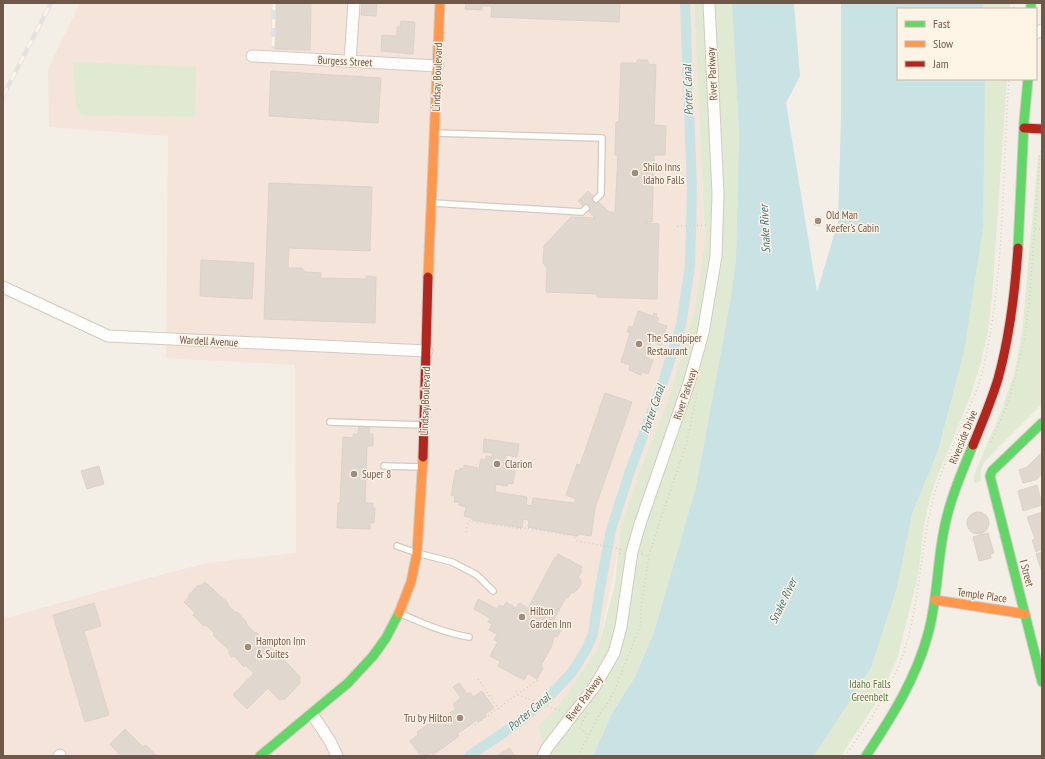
<svg xmlns="http://www.w3.org/2000/svg" width="1045" height="759" viewBox="0 0 1045 759" font-family="'PT Sans Narrow',sans-serif">
  <style>
    .commercial { fill: #f4e4da }
    .green { fill: #e0ead2 }
    .water { fill: #c9e2e3 }
    .lines { fill: none; stroke-linecap: round; stroke-linejoin: round }
    .canal { stroke: #c9e2e3; stroke-width: 10 }
    .building { fill: #e0d7cf; stroke: #dcd2c9 }
    .lane-casing { stroke: #d2cac2; stroke-width: 8 }
    .street-casing { stroke: #d2cac2; stroke-width: 13 }
    .fast-casing { stroke: #d4cbc3; stroke-width: 11 }
    .slow-casing { stroke: #d4cbc3; stroke-width: 11 }
    .jam-casing { stroke: #d4cbc3; stroke-width: 11 }
    .path { stroke: #d5cfc9; stroke-width: 1.5; stroke-dasharray: 1 3; stroke-linecap: butt }
    .lane { stroke: #fdfdfb; stroke-width: 5.5 }
    .street { stroke: #fdfdfb; stroke-width: 11 }
    .fast { stroke: #63d668; stroke-width: 9 }
    .slow { stroke: #ff974d; stroke-width: 9 }
    .jam { stroke: #b3261e; stroke-width: 9 }
    .rail-casing { stroke: #e3e1e3; stroke-width: 4.5 }
    .rail { stroke: #fef4e6; stroke-width: 3; stroke-dasharray: 9; stroke-linecap: butt }
    .poi-dot { fill: #9e8c81; stroke: #fef4e6; stroke-width: 1.5 }
    .labels { text-anchor: middle; stroke-width: 3; stroke-linejoin: round; paint-order: stroke }
    .street-label { font-size: 11px; fill: #6f574a; stroke: #fef4e6 }
    .poi-label { font-size: 11px; fill: #6f574a; stroke: #fef4e6; text-anchor: start }
    .park-label { font-size: 11px; fill: #557a45; stroke: #fef4e6 }
    .water-label { font-size: 12px; font-style: italic; fill: #457881; stroke: #fef4e6 }
  </style>
  <rect width="100%" height="100%" fill="#f4efe6"/>
  <polygon class="commercial" points="80,3 694,3 705,240 695,308 668,401 640,470 621,526 618,551 598,648 561,702 538,727 546,756 3,756 3,619 145,579 207,563 296,553 295,365 166,358 168,136 49,127 48,69"/>
  <g class="green">
    <polygon points="694,3 732,3 739,133 736,258 731,297 696,487 654,632 635,677 612,713 593,756 546,756 538,727 561,702 598,648 615,584 621,526 640,470 668,401 695,308 705,240"/>
    <rect x="983" y="3" width="27" height="6"/>
    <polygon points="73,62 196,67 195,117 82,115 76,106"/>
    <polygon points="985,79 1007,79 992,297 988,331 981,362 970,397 934,485 929,503 924,526 918,576 897,659 880,697 841,756 814,756 871,668 897,588 912,514 938,451 964,352 985,92"/>
    <path d="M1042 153V404L986 460C981 467 980 472 981 481L976 483H974V475L1002 409 1014 374 1022 333 1038 156Z"/>
  </g>
  <polygon class="water" points="732,3 794,3 800,76 786,103 817,292 838,222 841,117 841,3 983,3 983,9 898,9 898,79 985,79 983,227 964,352 938,451 912,514 897,588 871,668 814,756 593,756 612,713 635,677 654,632 696,487 731,297 736,258 739,133"/>
  <g class="lines">
    <polyline class="canal" points="469,756 518,723 549,697 573,671 587,648 593,634 600,588 611,530 630,471 665,376 681,325 690,266 692,189 685,3"/>
  </g>
  <g class="building">
    <polygon points="276,3 311,3 310,50 275,49"/>
    <polygon points="362,3 377,3 376,16 361,15"/>
    <polygon points="466,3 620,3 619,22 491,17 492,6 482,6 482,10 465,9"/>
    <polygon points="401,21 415,22 413,54 381,51 382,35 397,36 397,27 400,27"/>
    <polygon points="637,60 648,60 648,64 656,65 654,125 666,126 665,155 654,155 652,222 645,222 645,223 659,224 657,299 597,297 597,294 546,292 547,268 543,263 544,246 571,217 595,218 578,201 588,191 609,212 615,212 618,155 615,155 616,122 619,122 621,63 637,63"/>
    <polygon points="271,71 381,78 378,123 269,116"/>
    <polygon points="269,183 372,187 370,251 289,248 288,268 302,268 305,272 321,273 320,278 366,279 366,276 376,277 375,323 264,319"/>
    <polygon points="815,217 821,217 820,226 814,225"/>
    <polygon points="201,260 254,263 252,299 200,296"/>
    <polygon points="638,311 653,316 654,313 657,314 656,317 659,318 657,323 667,326 661,345 651,342 647,358 653,360 648,374 642,372 641,375 629,370 630,365 621,362 630,333 627,332 629,326 633,327"/>
    <polygon points="605,393 632,402 595,508 591,536 578,534 578,536 528,527 529,520 523,519 522,528 472,520 472,518 464,516 466,507 459,505 459,503 454,502 455,496 451,495 456,470 459,471 460,468 464,469 464,465 478,468 476,475 478,475 481,459 486,460 486,456 492,457 493,453 483,452 484,439 519,444 517,457 506,455 505,459 511,460 511,464 516,465 513,484 508,483 507,486 496,484 495,492 527,497 526,505 532,506 533,498 574,503 576,499 566,495 577,464 580,465"/>
    <polygon points="359,425 370,425 369,434 373,434 373,446 367,446 365,503 373,503 373,509 375,508 374,523 370,523 370,529 337,528 338,503 340,503 343,437 353,438 353,434 358,434"/>
    <polygon points="1042,452 1042,474 1036,480 1023,483 1019,470 1027,467"/>
    <polygon points="99,466 104,484 87,489 81,471"/>
    <polygon points="1037,485 1042,505 1023,511 1018,491"/>
    <polygon points="1042,512 1042,549 1036,552 1032,540 1035,539 1027,517"/>
    <circle cx="978" cy="523" r="11"/>
    <polygon points="988,533 994,553 990,554 991,558 979,561 973,537"/>
    <polygon points="1042,552 1042,572 1036,554"/>
    <polygon points="558,554 582,567 580,570 582,571 578,577 581,580 581,585 576,591 573,593 571,592 568,598 566,597 551,625 561,630 557,637 554,636 552,645 541,666 543,668 537,679 528,673 524,680 498,666 500,661 490,656 498,642 494,640 497,634 489,630 492,624 488,622 490,618 474,609 478,599 497,609 499,605 503,607 506,602 516,608 519,603 528,608 555,557 557,558"/>
    <polygon points="205,582 228,603 227,604 236,613 237,612 247,623 246,624 255,633 256,632 275,652 276,651 300,677 300,683 285,699 279,700 268,688 247,709 233,695 254,673 245,665 244,667 234,656 232,657 228,653 230,651 213,635 215,634 206,625 204,626 193,615 195,613 184,602 189,597 188,596 198,585 200,586"/>
    <polygon points="94,603 101,626 84,631 109,715 85,722 53,615"/>
    <polygon points="459,683 467,694 470,692 473,697 482,691 494,708 485,714 486,716 478,722 477,720 457,734 459,736 433,755 431,752 426,756 421,756 410,741 418,735 417,732 443,714 445,716 456,709 453,704 461,698 453,687"/>
    <polygon points="125,729 143,747 146,745 157,756 121,756 110,744"/>
    <polygon points="509,748 515,756 497,756"/>
  </g>
  <g class="lines">
    <defs>
      <g id="lane">
        <polyline points="435,133 602,138 601,194 596,199"/>
        <polyline points="433,203 582,212 586,208"/>
        <polyline points="330,422 424,425"/>
        <polyline points="384,466 422,467"/>
        <polyline points="397,546 417,553 452,562 477,575 493,591"/>
        <path d="M399 613C422 623 444 633 469 637"/>
      </g>
      <g id="street">
        <polyline points="1036,33 1042,30"/>
        <polyline points="252,56 438,66"/>
        <polyline points="350,61 354,3"/>
        <polyline points="3,287 108,336 427,351"/>
        <polyline points="312,714 330,741 337,756"/>
        <polyline points="59,756 60,755"/>
        <polyline points="543,756 547,748 595,686 614,653 621,627 632,552 640,524 689,383 703,333 716,256 718,194 709,3"/>
      </g>
      <g id="fast">
        <polyline points="1031,3 1031,9"/>
        <polyline points="1018,248 1024,122 1028,79"/>
        <polyline points="1042,423 992,471 990,476 1042,682"/>
        <polyline points="260,756 348,683 373,656 386,638 399,613"/>
        <path d="M866 756C891 718 916 679 928 634 937 602 937 568 943 535 948 504 961 474 973 445"/>
      </g>
      <g id="slow">
        <polyline points="428,277 440,3"/>
        <polyline points="935,600 1025,614"/>
        <polyline points="399,613 411,582 417,553 423,457"/>
      </g>
      <g id="jam">
        <polyline points="1024,128 1042,129"/>
        <path d="M973 445C982 423 991 402 998 379 1010 336 1015 292 1018 248"/>
        <polyline points="423,457 428,277"/>
      </g>
    </defs>
    <use href="#lane" class="lane-casing"/>
    <use href="#street" class="street-casing"/>
    <use href="#fast" class="fast-casing"/>
    <use href="#slow" class="slow-casing"/>
    <use href="#jam" class="jam-casing"/>
    <g class="path">
      <polyline points="1013,3 1014,9"/>
      <polyline points="677,226 707,225"/>
      <polyline points="1035,229 1042,229"/>
      <polyline points="991,442 1006,408 1015,378 1025,336 1029,305 1040,155 1042,147"/>
      <polyline points="466,532 468,521 521,529 526,528 574,536 577,541 620,549 620,557"/>
      <polyline points="642,554 649,556"/>
      <polyline points="478,679 499,709"/>
      <polyline points="516,691 518,695 561,711 562,710"/>
      <polyline points="587,713 580,728 588,736"/>
      <polyline points="475,725 540,678"/>
      <polyline points="578,756 599,715 607,705 615,689 641,624 641,608 649,556 662,515 686,446 697,394"/>
      <path d="M845 756C869 722 893 688 905 648 919 603 920 557 930 512 937 477 954 444 967 412 974 397 981 381 984 365 1005 271 1002 175 1009 79"/>
    </g>
    <use href="#lane" class="lane"/>
    <use href="#street" class="street"/>
    <use href="#fast" class="fast"/>
    <use href="#slow" class="slow"/>
    <use href="#jam" class="jam"/>
    <defs>
      <g id="rail">
        <polyline points="273,46 274,3"/>
        <polyline points="3,96 51,3"/>
      </g>
    </defs>
    <use href="#rail" class="rail-casing"/>
    <use href="#rail" class="rail"/>
  </g>
  <g class="poi-dot">
    <circle cx="635" cy="173" r="4"/>
    <circle cx="818" cy="221" r="4"/>
    <circle cx="639" cy="344" r="4"/>
    <circle cx="497" cy="464" r="4"/>
    <circle cx="354" cy="474" r="4"/>
    <circle cx="522" cy="617" r="4"/>
    <circle cx="248" cy="647" r="4"/>
    <circle cx="460" cy="718" r="4"/>
  </g>
  <g class="labels">
    <g class="street-label">
      <text transform="translate(345 61) rotate(3)" y="4">Burgess Street</text>
      <text transform="translate(712 74) rotate(-93)" y="4">River Parkway</text>
      <text transform="translate(437 77) rotate(-88)" y="4">Lindsay Boulevard</text>
      <text transform="translate(209 341) rotate(3)" y="4">Wardell Avenue</text>
      <text transform="translate(685 394) rotate(-72)" y="4">River Parkway</text>
      <text transform="translate(425 401) rotate(-88)" y="4">Lindsay Boulevard</text>
      <text transform="translate(963 437) rotate(-68)" y="4">Riverside Drive</text>
      <text transform="translate(1027 573) rotate(75)" y="4">I Street</text>
      <text transform="translate(982 595) rotate(8)" y="4">Temple Place</text>
      <text transform="translate(584 698) rotate(-54)" y="4">River Parkway</text>
    </g>
    <g class="poi-label">
      <text x="643" y="171">Shilo Inns<tspan x="643" dy="13">Idaho Falls</tspan></text>
      <text x="826" y="219">Old Man<tspan x="826" dy="13">Keefer's Cabin</tspan></text>
      <text x="647" y="342">The Sandpiper<tspan x="647" dy="13">Restaurant</tspan></text>
      <text x="505" y="468">Clarion</text>
      <text x="362" y="478">Super 8</text>
      <text x="530" y="615">Hilton<tspan x="530" dy="13">Garden Inn</tspan></text>
      <text x="256" y="645">Hampton Inn<tspan x="256" dy="13">&amp; Suites</tspan></text>
      <text x="452" y="722" text-anchor="end">Tru by Hilton</text>
    </g>
    <g class="park-label">
      <text x="870" y="688">Idaho Falls<tspan x="870" dy="13">Greenbelt</tspan></text>
    </g>
    <g class="water-label">
      <text transform="translate(688 90) rotate(-92)" y="4">Porter Canal</text>
      <text transform="translate(765 229) rotate(-93)" y="4">Snake River</text>
      <text transform="translate(653 409) rotate(-71)" y="4">Porter Canal</text>
      <text transform="translate(783 601) rotate(-64)" y="4">Snake River</text>
      <text transform="translate(529 712) rotate(-40)" y="4">Porter Canal</text>
    </g>
  </g>
  <rect width="1045" height="759" fill="none" stroke="#6f574a" stroke-width="8"/>
  <rect x="897" y="8" width="140" height="72" fill="#fef4e6" stroke="#c5b5a8"/>
  <rect x="905" y="21" width="20" height="6" fill="#63d668" stroke="#c5b5a8"/>
  <text x="933" y="28" font-size="12" fill="#6f574a">Fast</text>
  <rect x="905" y="41" width="20" height="6" fill="#ff974d" stroke="#c5b5a8"/>
  <text x="933" y="48" font-size="12" fill="#6f574a">Slow</text>
  <rect x="905" y="61" width="20" height="6" fill="#b3261e" stroke="#c5b5a8"/>
  <text x="933" y="68" font-size="12" fill="#6f574a">Jam</text>
</svg>
